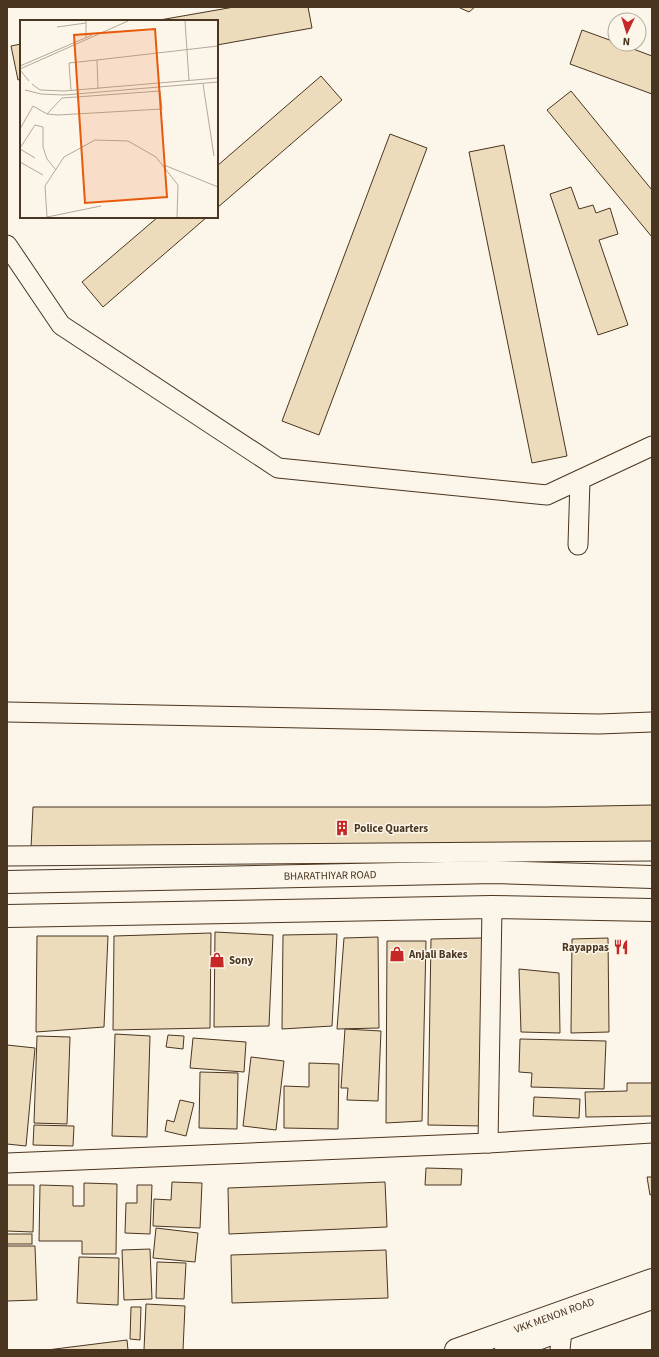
<svg xmlns="http://www.w3.org/2000/svg" width="659" height="1357" viewBox="0 0 659 1357" font-family="'Source Sans 3',sans-serif">
  <style>
    .building { fill: #ecdcbc; stroke: #4a3520 }
    .lines { fill: none; stroke-linecap: round; stroke-linejoin: round }
    .minor-casing { stroke: #4a3520; stroke-width: 21 }
    .tertiary-casing { stroke: #4a3520; stroke-width: 24 }
    .primary-casing { stroke: #4a3520; stroke-width: 24 }
    .minor { stroke: #fbf6e9; stroke-width: 19 }
    .tertiary { stroke: #fbf6e9; stroke-width: 22 }
    .primary { stroke: #fbf6e9; stroke-width: 22 }
    .labels { text-anchor: middle; stroke-width: 3; stroke-linejoin: round; paint-order: stroke }
    .poi-label { font-size: 11px; font-weight: bold; fill: #4a3520; stroke: #fbf6e9; text-anchor: start }
    .street-label { font-size: 11px; fill: #4a3520; stroke: #fbf6e9 }
    .inset-road { fill: none; stroke: #b4a999; stroke-width: 1 }
    .view { fill: #e8590c; fill-opacity: 0.15; stroke: #e8590c; stroke-width: 2 }
    .inset-edge { fill: none; stroke: #4a3520; stroke-width: 2 }
  </style>
  <rect width="100%" height="100%" fill="#fbf6e9"/>
  <g class="building">
    <polygon points="234,7 308,7 312,28 217,45 217,21 154,21"/>
    <polygon points="458,7 475,7 469,12"/>
    <polygon points="582,30 615,42 615,44 620,44 652,56 652,94 570,64"/>
    <polygon points="21,44 21,79 18,80 11,46"/>
    <polygon points="321,76 342,100 217,208 217,166"/>
    <polygon points="571,91 652,190 652,237 547,110"/>
    <polygon points="390,134 427,148 319,435 282,421"/>
    <polygon points="504,145 567,456 532,463 469,152"/>
    <polygon points="571,187 579,209 593,205 596,213 610,208 618,234 599,240 628,325 598,335 550,194"/>
    <polygon points="158,217 207,217 103,307 82,282"/>
    <polygon points="652,805 652,849 31,848 33,807 547,807"/>
    <polygon points="215,932 273,935 269,1026 214,1027"/>
    <polygon points="211,933 210,1028 113,1030 114,936"/>
    <polygon points="337,934 332,1026 282,1029 283,935"/>
    <polygon points="37,936 108,936 104,1027 36,1032"/>
    <polygon points="378,937 379,1028 337,1029 344,938"/>
    <polygon points="482,938 483,1126 428,1125 431,939"/>
    <polygon points="608,938 609,1032 571,1033 572,939"/>
    <polygon points="387,941 426,941 422,1121 386,1123"/>
    <polygon points="519,969 559,973 560,1033 521,1032"/>
    <polygon points="345,1029 381,1031 378,1101 347,1100 348,1088 341,1088"/>
    <polygon points="115,1034 150,1036 147,1137 112,1136"/>
    <polygon points="168,1035 184,1036 183,1049 166,1047"/>
    <polygon points="37,1036 70,1037 67,1124 34,1123"/>
    <polygon points="193,1038 246,1042 244,1072 190,1068"/>
    <polygon points="520,1039 606,1041 604,1089 531,1087 532,1073 519,1072"/>
    <polygon points="7,1045 35,1048 26,1146 7,1144"/>
    <polygon points="251,1057 284,1061 276,1130 243,1126"/>
    <polygon points="309,1063 339,1064 338,1129 284,1128 284,1086 309,1087"/>
    <polygon points="200,1072 238,1073 237,1129 199,1128"/>
    <polygon points="627,1083 652,1083 652,1116 586,1117 585,1092 627,1091"/>
    <polygon points="534,1097 580,1099 579,1118 533,1116"/>
    <polygon points="180,1100 194,1103 186,1136 165,1131 167,1120 174,1122"/>
    <polygon points="34,1125 74,1126 73,1146 33,1145"/>
    <polygon points="426,1168 462,1169 461,1185 425,1185"/>
    <polygon points="647,1177 652,1177 652,1194 650,1195"/>
    <polygon points="172,1182 202,1183 200,1228 153,1226 154,1199 171,1200"/>
    <polygon points="385,1182 387,1227 229,1234 228,1188"/>
    <polygon points="84,1183 117,1184 116,1254 82,1254 82,1241 39,1241 40,1185 73,1186 73,1206 84,1206"/>
    <polygon points="7,1185 34,1185 33,1232 7,1231"/>
    <polygon points="137,1185 152,1185 150,1234 125,1233 126,1203 137,1203"/>
    <polygon points="156,1228 198,1233 195,1262 153,1258"/>
    <rect x="7" y="1234" width="25" height="10"/>
    <polygon points="7,1246 35,1246 37,1300 7,1301"/>
    <polygon points="150,1249 152,1299 124,1300 122,1250"/>
    <polygon points="386,1250 388,1298 232,1303 231,1255"/>
    <polygon points="79,1257 119,1258 118,1305 77,1303"/>
    <polygon points="157,1262 186,1263 184,1299 156,1298"/>
    <polygon points="146,1304 185,1306 183,1350 144,1350"/>
    <polygon points="131,1307 141,1307 140,1340 130,1339"/>
    <polygon points="127,1340 128,1350 47,1350"/>
  </g>
  <g class="lines">
    <defs>
      <g id="minor">
        <polyline points="7,245 61,325 278,468 547,495 652,446"/>
        <polyline points="578,545 580,480"/>
        <polyline points="7,712 599,724 652,722"/>
        <polyline points="7,856 652,851"/>
        <polyline points="488,1143 652,1133"/>
        <polyline points="7,1163 488,1143 492,907"/>
        <polyline points="560,1350 562,1330"/>
      </g>
      <g id="tertiary">
        <polyline points="456,1350 652,1280"/>
        <polyline points="506,1350 652,1298"/>
      </g>
      <g id="primary">
        <polyline points="7,882 494,872 652,877"/>
        <polyline points="7,916 492,907 652,910"/>
      </g>
    </defs>
    <use href="#minor" class="minor-casing"/>
    <use href="#tertiary" class="tertiary-casing"/>
    <use href="#primary" class="primary-casing"/>
    <use href="#minor" class="minor"/>
    <use href="#tertiary" class="tertiary"/>
    <use href="#primary" class="primary"/>
  </g>
  <defs>
    <symbol id="building-bare" viewBox="-9 -9 18 18"><path d="M-4-6H4V6H1V3H-1V6H-4ZM-2.5-4.3h1.7v1.8h-1.7ZM.8-4.3h1.7v1.8H.8ZM-2.5-1h1.7V.8h-1.7ZM.8-1h1.7V.8H.8Z" fill="#c62828" stroke="#fbf6e9" stroke-width="2.5" paint-order="stroke"/></symbol>
    <symbol id="restaurant-bare" viewBox="-9 -9 18 18"><path d="M-5-6h1v4h1v-4h1v4h1v-4h1v5L-1.5 .5V6h-2V.5L-5-1ZM5-6V6H3V1.5H1.5Q1.5-4 5-6Z" fill="#c62828" stroke="#fbf6e9" stroke-width="2.5" paint-order="stroke"/></symbol>
    <symbol id="shop-bare" viewBox="-9 -9 18 18"><path d="M-5-2.5h2.3a2.7 3.5 0 0 1 5.4 0H5L5.5 6h-11ZM-1.5-2.5h3a1.5 2.3 0 0 0-3 0Z" fill="#c62828" stroke="#fbf6e9" stroke-width="2.5" paint-order="stroke"/></symbol>
  </defs>
  <g fill-rule="evenodd">
    <use href="#building-bare" x="331" y="817" width="22" height="22"/>
    <use href="#restaurant-bare" x="610" y="936" width="22" height="22"/>
    <use href="#shop-bare" x="386" y="943" width="22" height="22"/>
    <use href="#shop-bare" x="206" y="949" width="22" height="22"/>
  </g>
  <g class="labels">
    <g class="poi-label">
      <text x="354" y="832">Police Quarters</text>
      <text x="609" y="951" text-anchor="end">Rayappas</text>
      <text x="409" y="958">Anjali Bakes</text>
      <text x="229" y="964">Sony</text>
    </g>
    <g class="street-label">
      <text transform="translate(330 875) rotate(-1)" y="4">BHARATHIYAR ROAD</text>
      <text transform="translate(554 1315) rotate(-20)" y="4">VKK MENON ROAD</text>
    </g>
  </g>
  <g transform="translate(20 20)">
    <rect width="198" height="198" fill="#fbf6e9"/>
    <path class="inset-road" d="M165 1 169 61M37 7 66 3M66 17V1M0 46 72 15M0 49 108 1M0 50 9 61M12 64 20 70 44 71 198 58M183 64 194 136M78 69 77 40 198 26M5 70 21 74 44 75 198 62M51 70 49 43 77 40M0 109 13 86 27 94 38 95 142 89 140 71 42 78 27 94M0 128 15 105 23 107V127L27 139 36 150M0 129 15 138M0 142 23 155M144 145 198 167M81 186 27 197 25 166 44 137 75 120 108 121 136 137 158 165 157 197"/>
    <path class="view" d="M135 9 147 177 65 183 54 15Z"/>
    <rect width="198" height="198" class="inset-edge"/>
  </g>
  <rect width="659" height="1357" fill="none" stroke="#4a3520" stroke-width="16"/>
  <g transform="translate(627 32) rotate(184)"><circle r="19" fill="#fbf6e9" stroke="#b4a999"/>
  <path d="M0-3L7 15L0 10L-7 15Z" fill="#c62828"/>
  <text y="-6" font-size="11" font-weight="bold" text-anchor="middle" fill="#4a3520">N</text>
  </g>
</svg>
